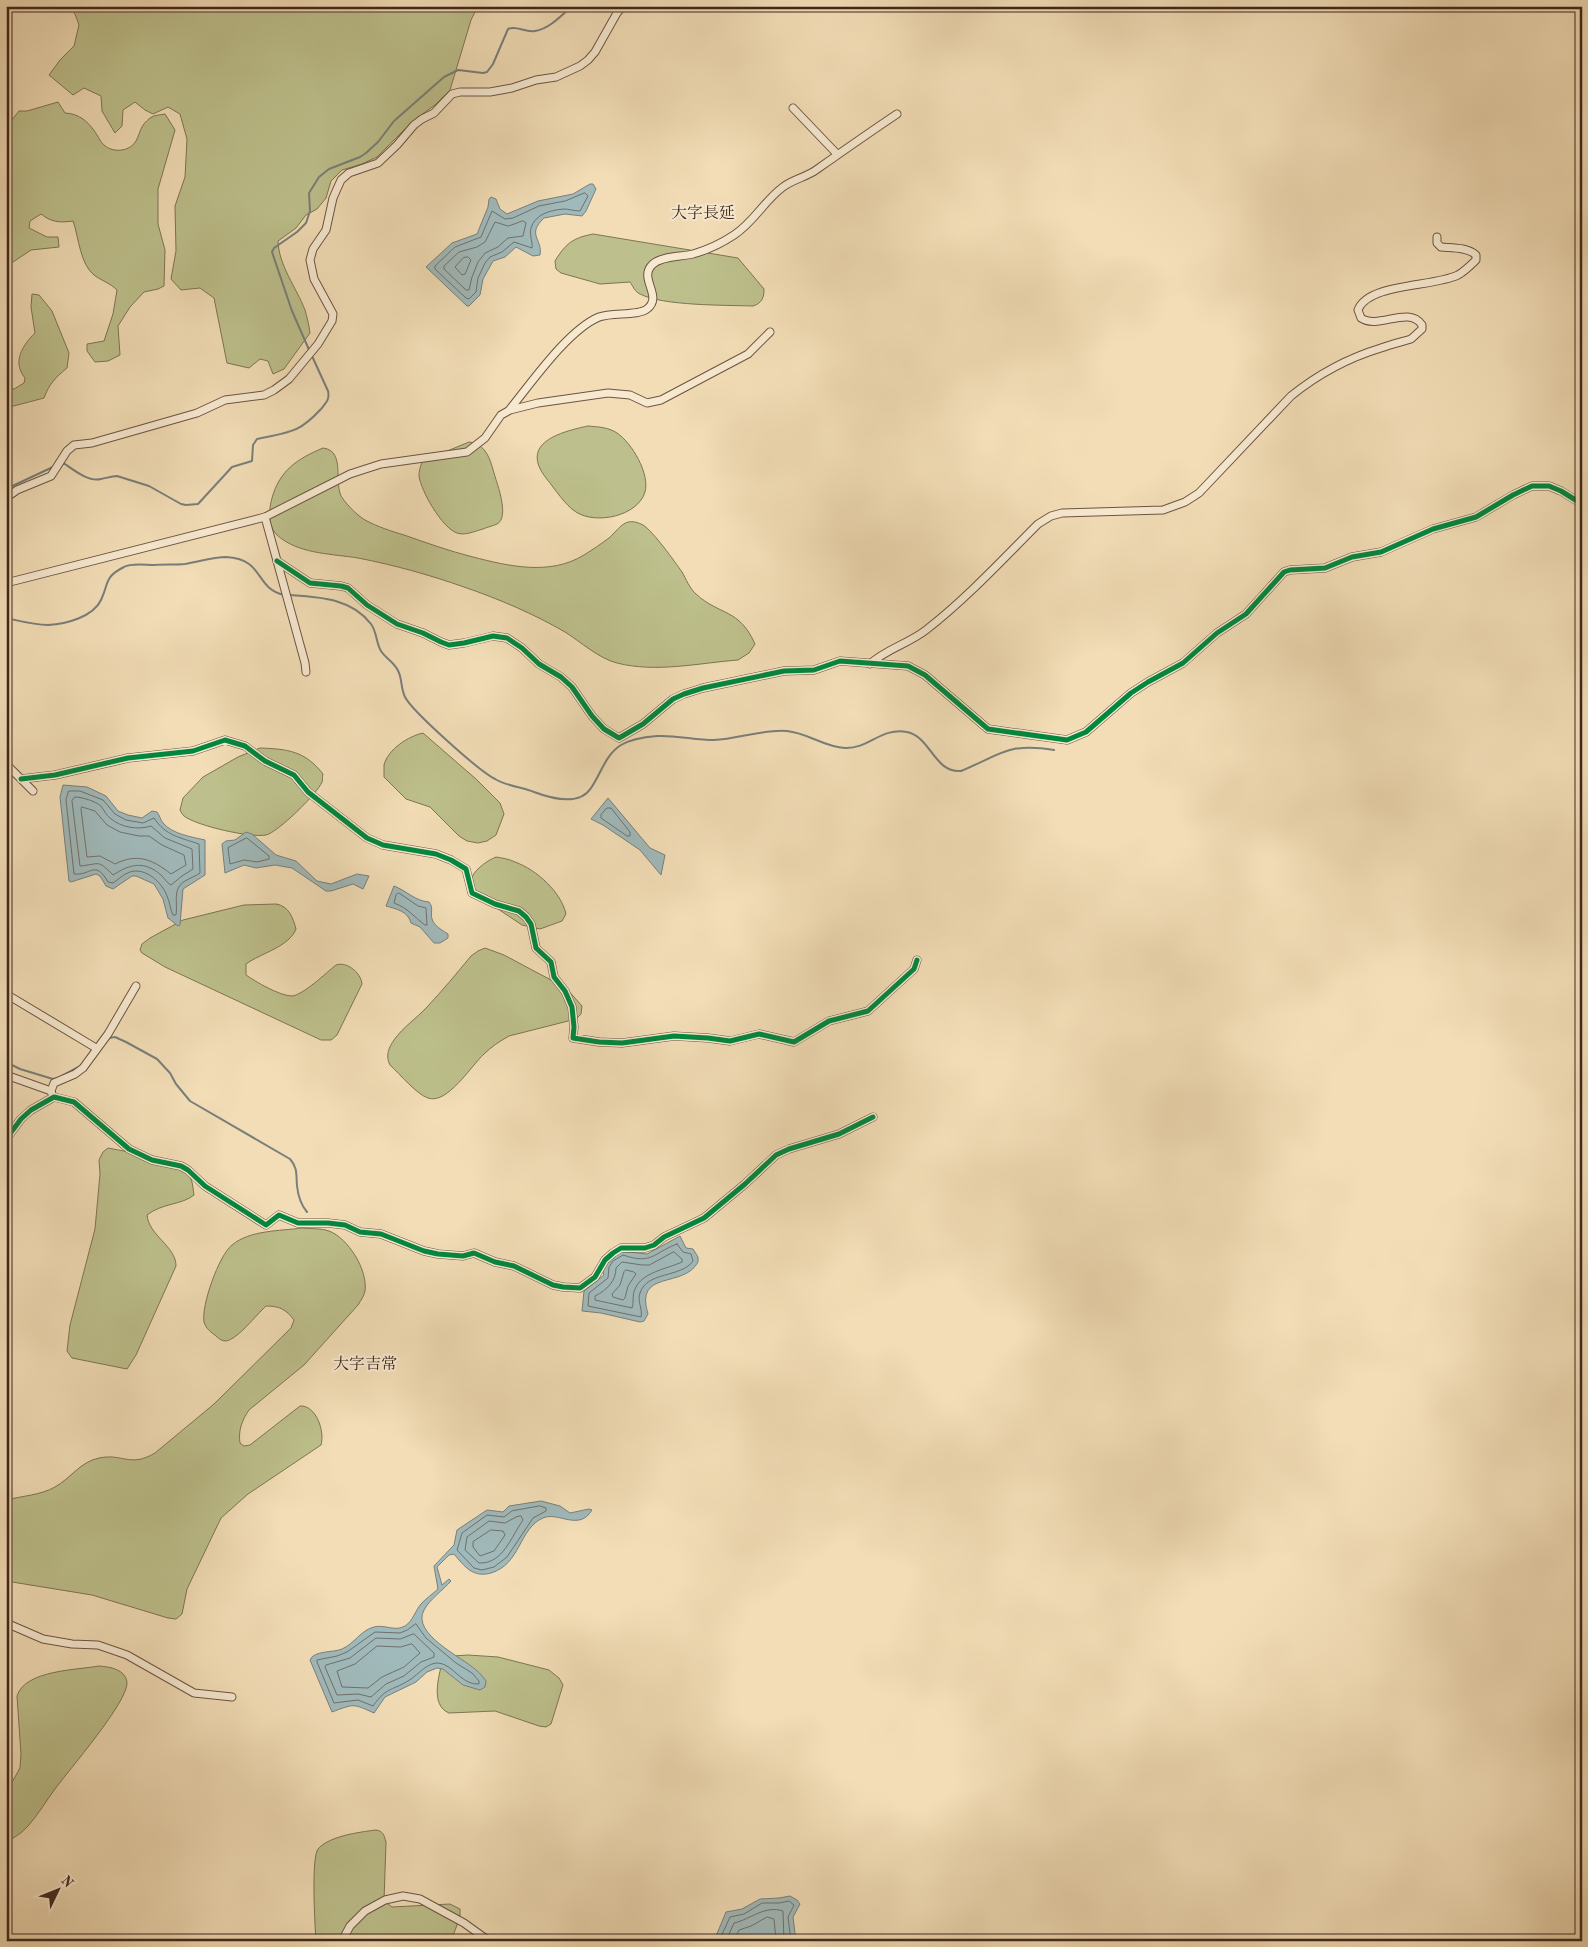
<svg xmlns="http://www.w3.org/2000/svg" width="1588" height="1947" viewBox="0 0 1588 1947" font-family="'Old Standard TT','Noto Serif JP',serif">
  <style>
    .green { fill: #bdc08c; stroke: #7e7454 }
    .water { fill: #a0b9ba; stroke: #797f7b }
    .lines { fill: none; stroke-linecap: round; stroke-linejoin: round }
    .shore { stroke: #70706b; stroke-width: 1 }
    .stream { stroke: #797f7b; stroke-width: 2 }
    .minor-casing { stroke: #6c5442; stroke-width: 9 }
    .minor { stroke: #f7e9d0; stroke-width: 7 }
    .cycleway-casing { stroke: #f7e9d0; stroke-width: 8 }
    .cycleway { stroke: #00873e; stroke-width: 5 }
    .labels { text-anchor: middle; stroke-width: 4; stroke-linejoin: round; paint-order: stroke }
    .quarter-label { font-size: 16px; fill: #3f271c; stroke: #f7e9d0 }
  </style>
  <rect width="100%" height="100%" fill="#f2ddb6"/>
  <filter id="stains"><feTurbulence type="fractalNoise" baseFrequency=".004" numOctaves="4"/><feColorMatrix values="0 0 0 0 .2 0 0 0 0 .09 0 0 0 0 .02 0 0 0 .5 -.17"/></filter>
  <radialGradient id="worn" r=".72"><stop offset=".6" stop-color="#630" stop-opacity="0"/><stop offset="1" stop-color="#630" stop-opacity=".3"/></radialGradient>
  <g class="green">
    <path d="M67 6H478L471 20 450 90 435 105 414 120 377 157 362 164 342 170 331 181 326 198 317 209 306 215 296 228 278 241C279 266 296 287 305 310 307 317 309 325 310 333L284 369 273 374 268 361 260 359 249 368 227 363 214 298 200 288 181 290 171 279 176 251 175 206 185 177 187 139 180 114 168 107 153 114 145 110 135 102 123 110 122 126 115 133 102 111 101 96 84 88 73 95 49 75 60 60 74 46 79 25 75 14Z"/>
    <path d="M58 102 65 113C83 114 92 126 100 140 107 153 128 154 136 141 141 131 140 126 150 118 154 115 160 115 165 114L175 130 158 189V224L165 250 164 286 158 289 144 292 130 307 118 326 120 355 108 361 95 362 87 351V344L104 341 113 314 117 290C110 283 102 281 94 275 80 264 79 238 73 221 59 223 51 222 41 214L30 221 29 228 47 237H58L59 247 31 250 7 266 9 280 6 286V127L19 111H27Z"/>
    <path d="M593 234 738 258 764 289C764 298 762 303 753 306 725 305 663 306 640 294 635 292 633 286 630 282L600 284 561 273 556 269 555 261C566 243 573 238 593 234Z"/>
    <path d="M32 294 39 295 52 311 69 353 67 368C56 377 49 384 44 398L6 408V387L14 389 24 383 25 378C12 362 22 346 35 333L31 307Z"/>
    <path d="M588 426C598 427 608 427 617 433 632 443 650 474 645 492 638 516 596 525 576 512 565 505 555 489 546 478 519 443 560 432 588 426Z"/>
    <path d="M469 442C486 444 490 459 494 473 497 484 510 517 497 524 493 526 487 527 483 529 475 531 465 536 457 533 442 528 421 491 419 476 419 471 420 466 423 461Z"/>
    <path d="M323 448C347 451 332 485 343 499 349 507 357 515 365 520 378 527 391 531 404 535 427 543 449 551 473 557 508 566 550 576 584 555 592 550 601 544 609 538 621 527 625 516 643 525 653 531 675 562 682 572 686 579 690 589 696 594 720 616 739 608 755 644L749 653 738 660C699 663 656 673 617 663 598 658 581 642 565 632 534 614 499 599 464 587 430 575 394 565 358 558 333 554 303 554 282 539 267 529 268 514 272 498 280 470 297 459 323 448Z"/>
    <path d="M423 733 476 779 500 803 504 814 496 835 487 841 478 843 467 841 459 836 430 807 406 799 384 777C384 773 384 769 384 765 388 749 409 736 423 733Z"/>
    <path d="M260 748C288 749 305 751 323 774 322 777 323 780 322 782 318 793 277 833 266 835 251 838 197 826 184 816 182 814 181 812 180 810L183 798 203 777 238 757Z"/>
    <path d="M496 857C502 858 509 859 515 862 537 870 561 892 566 914L562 921 540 929 522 925 471 891C465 876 484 862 496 857Z"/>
    <path d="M276 904C289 906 293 918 296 929 289 947 261 953 246 964V975C256 982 280 996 292 996 303 995 326 973 336 965 347 961 361 973 362 984L337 1035 331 1040H321L165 967 142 953 140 950 142 944 150 938 183 920 244 905Z"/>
    <path d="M485 948 504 955 566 988 582 1006 581 1014 576 1019 509 1036C500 1041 491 1047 484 1054 471 1066 447 1105 428 1098 416 1094 400 1074 390 1065 385 1056 389 1047 394 1040 403 1027 417 1018 427 1007 443 990 457 973 471 956L478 951Z"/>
    <path d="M108 1148C127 1152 183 1159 191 1179 193 1184 193 1190 194 1195 182 1205 162 1203 147 1215 149 1236 176 1246 176 1266L136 1355 127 1369 72 1358 67 1351 70 1325 95 1229 100 1174 99 1160 103 1152Z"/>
    <path d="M302 1228C310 1229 321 1228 329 1231 348 1238 368 1270 365 1291 364 1296 361 1300 358 1305L304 1365 249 1410C242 1420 238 1431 240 1443L244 1446 250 1445 300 1406C316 1405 325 1431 321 1445L248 1494 221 1518 187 1589 182 1614 176 1619 168 1618 92 1595 6 1581V1500C22 1496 41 1495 55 1487 71 1478 80 1462 99 1458 123 1453 130 1468 155 1453L214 1404 291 1328 294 1320C286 1309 279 1306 266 1306 256 1315 238 1339 226 1341 222 1341 219 1339 216 1336 211 1332 206 1329 204 1322 201 1306 219 1255 232 1245 250 1230 280 1231 302 1228Z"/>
    <path d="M468 1655 498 1657 549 1670 559 1678 563 1685 551 1724 546 1727 539 1726 495 1711 449 1713C430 1705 439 1677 442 1662L453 1656Z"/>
    <path d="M99 1666C110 1667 125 1669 127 1682 129 1701 68 1771 55 1789 46 1801 38 1815 28 1826 22 1833 14 1838 6 1842V1793L20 1768 21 1754 17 1696C25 1670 77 1670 99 1666Z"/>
    <path d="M376 1830C383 1831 384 1835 386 1842L384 1901 392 1907 450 1904 460 1909V1917L451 1941H316C315 1926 311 1858 318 1849 329 1836 360 1832 376 1830Z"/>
  </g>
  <g class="water">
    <path d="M590 184H593L596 189 586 211 582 216 565 214 544 218C526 235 543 239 540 255L533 256 516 247 505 257 493 261 483 279 480 295 469 306H467L426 267 452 243 477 234 488 207 489 199 491 197 496 199 500 209 507 214 538 201 573 194Z"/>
    <path d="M63 785 87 787 106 796 118 811 128 815 142 818 152 811 157 812C160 816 160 819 163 823 172 834 192 837 205 840V875L183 889 180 925 178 926 168 918 163 899 154 884 136 876H132L113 889 106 886 100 876 96 874 71 882 69 881 60 797Z"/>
    <polygon points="608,798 650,848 665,855 661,875 640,850 603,825 591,819"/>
    <polygon points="246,832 252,834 276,855 296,861 317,881 331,884 357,874 369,876 363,889 353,884 331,891 326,891 292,868 275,865 256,868 244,865 225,873 222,844 226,841 235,840"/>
    <path d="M394 886C407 891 415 901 429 902 434 908 430 912 432 919 434 926 442 930 448 934V938L440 943H434L420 927 411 923C408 911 396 909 386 906Z"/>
    <path d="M680 1236 686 1248 693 1249 698 1257V1262C684 1289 634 1269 648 1314L644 1321 640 1322 601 1313 582 1311 584 1291 604 1275 602 1269 605 1263 619 1251 647 1254Z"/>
    <path d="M541 1501 560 1506 570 1513 589 1509 592 1510C579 1532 558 1511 543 1518 519 1528 521 1564 491 1573 473 1578 465 1567 454 1554L449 1555 437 1567 442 1585 449 1579 451 1581C443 1590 430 1599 424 1610 411 1634 462 1657 476 1670 480 1673 483 1677 486 1681L485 1687 480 1690 463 1685 443 1669 437 1668 427 1672 416 1682 385 1697 374 1713C352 1703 354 1704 332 1712L310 1660C314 1650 333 1653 342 1649 354 1644 361 1630 374 1627 384 1624 395 1632 405 1626 413 1621 415 1611 421 1604 426 1598 433 1594 438 1589L434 1566 454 1545 457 1530 487 1510 503 1512 509 1506Z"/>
    <polygon points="790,1896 797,1900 800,1904 793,1917 796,1941 714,1941 726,1912 742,1909 760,1899 779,1898"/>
  </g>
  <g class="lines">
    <g class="shore">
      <path d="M585 193 588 196 580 211C574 211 569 209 564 209 551 210 535 214 531 228 529 235 533 242 532 248L514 242 502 252 490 257 485 263 478 278 476 292 469 299 466 298 435 269V266L455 247 481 237 492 211 505 219 513 218 539 206 565 201Z"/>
      <polygon points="523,221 526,223 523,236 508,238 498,247 485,253 478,262 472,277 469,290 466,290 444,269 444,266 459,252 477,247 485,242 495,222 508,226"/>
      <polygon points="468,257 471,260 465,274 462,275 455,267 463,258"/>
      <path d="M69 791H80L103 800 115 814 126 820 143 823 154 818C166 836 179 837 199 844L200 873C196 876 190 878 185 881 172 889 178 902 176 915H173C170 909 170 902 167 896 162 882 145 867 130 872 123 874 118 880 113 883L108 882C95 859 91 876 74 874L66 800Z"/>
      <path d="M75 797C82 797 95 801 101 806 104 810 106 815 110 818 121 828 139 830 151 826L165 838 192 849 193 869 182 876 171 885C167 883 165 879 162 876 145 860 130 864 113 875 97 859 101 864 80 866L72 801Z"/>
      <path d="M82 807 95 811 107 825 120 832 139 836H149L162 845 184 855 186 865 171 874C152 859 137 853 115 864L100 856 87 857 81 809Z"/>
      <polygon points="607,808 611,808 630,832 630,836 627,836 601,818 601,815"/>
      <polygon points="247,838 269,856 269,859 257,862 244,860 230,864 228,848"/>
      <path d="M399 893 418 906 426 908 427 925H425C414 917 408 908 394 903L396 895Z"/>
      <path d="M677 1244 683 1252 691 1254 693 1261C681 1278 647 1271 640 1293 637 1302 643 1309 641 1317L588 1306 589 1293 608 1278 609 1267 613 1261 623 1255C652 1265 653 1253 677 1244Z"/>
      <path d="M674 1252 682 1259V1262C667 1269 642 1272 635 1289 632 1295 634 1302 632 1308L595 1300V1296C607 1290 616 1281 616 1268L622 1262 642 1265H649Z"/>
      <polygon points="626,1270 634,1272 636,1274 628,1286 625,1298 623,1300 613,1297 612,1294 620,1285 624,1272"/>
      <polygon points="540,1506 546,1508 546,1511 533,1518 507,1557 494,1567 482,1570 474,1568 457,1550 462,1533 487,1515 504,1517 512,1511"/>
      <path d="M521 1516 523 1520C511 1537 503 1564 479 1563L465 1550 467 1537 489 1521 505 1523 516 1517Z"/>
      <polygon points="491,1530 503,1531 505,1535 494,1551 480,1556 473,1547 473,1542"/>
      <path d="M416 1624 426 1638 456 1663 472 1673 479 1681V1684C464 1685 457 1671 445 1665 431 1658 421 1672 411 1679 393 1691 387 1686 373 1706L358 1700 334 1703 317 1662V1660L337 1656 347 1652 375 1632 400 1633 407 1630Z"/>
      <polygon points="414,1634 434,1653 434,1657 421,1662 404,1676 386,1684 371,1697 358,1694 337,1695 325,1667 326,1665 350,1658 376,1638 400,1639"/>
      <polygon points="412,1644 420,1653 404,1667 382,1677 368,1688 342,1687 337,1671 355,1664 377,1646 400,1647"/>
      <polyline points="719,1941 730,1917 744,1914 762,1903 779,1903 789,1901 794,1905 788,1917 791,1941"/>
      <path d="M726 1941 734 1923C751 1919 765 1905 783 1911L784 1941"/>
      <polyline points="734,1941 739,1930 751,1926 767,1917 774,1919 776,1941"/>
    </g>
    <g class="stream">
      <path d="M310 352 292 311 272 252 274 248 297 232 306 223 310 211 309 193 319 177 329 169 360 157 366 153 378 142 394 121 444 77 458 70 483 73 487 72 493 64 508 29C517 25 525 33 535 31 549 29 562 15 572 6"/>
      <path d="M62 464H65C75 471 89 482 101 479 107 478 111 476 117 476L149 486 181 504 186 505 198 504 232 467 252 461 253 445 257 439C289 432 298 434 321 409 326 403 330 399 328 391L312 356"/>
      <polyline points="6,489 55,466"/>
      <path d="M289 595C319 597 351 598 371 624 377 632 376 643 381 651 386 659 396 663 399 673 402 680 401 689 405 697 412 711 479 771 495 779 507 786 521 787 534 792 550 798 579 807 591 788 601 774 605 755 621 745 631 739 645 737 657 736 676 735 695 740 714 740 738 739 762 729 787 731 808 733 824 747 845 748 869 749 881 727 907 732 931 737 934 773 961 771 1000 755 1008 742 1054 750"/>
      <path d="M6 618C20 621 34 625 48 625 66 624 93 617 101 600 109 583 104 577 124 567 131 563 145 565 154 565 164 564 175 565 185 564 198 562 213 557 226 557 265 559 254 588 284 595"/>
      <path d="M109 1038 115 1037 126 1042 157 1059 170 1073 176 1084 190 1101 290 1159C298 1168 296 1175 297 1186 298 1195 301 1205 307 1212"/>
      <polyline points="6,1062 20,1069 53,1079 58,1078"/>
      <polyline points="62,1076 82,1065"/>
    </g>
    <defs>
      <g id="minor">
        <polyline points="793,108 837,154"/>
        <path d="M510 409C532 382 568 330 599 317 612 312 638 316 647 309 664 296 637 278 653 264 662 256 681 257 693 254 707 250 722 243 734 235 754 222 764 201 783 187 792 180 806 177 816 170 843 151 870 132 897 114"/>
        <polyline points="6,498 17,490 51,476 67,451 74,445 92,443 197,413 225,400 264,395 274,390 289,379 318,344 332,321 333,314 314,279 310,260 313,249 326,230 333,198 341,180 349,173 378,163 397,145 414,125 422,119 434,113 452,94 460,92 490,92 512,88 536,80 556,77 580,66 588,60 595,52 617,13 623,6"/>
        <polyline points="265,517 305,663 306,672"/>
        <polyline points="277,561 310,583 341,586 348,588 367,605 397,624 423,633 441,642 449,645 464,643 493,636 507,638 522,648 539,664 561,677 572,687 592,716 604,729 619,738 643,724 673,699 684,694 703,688 784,671 814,670 840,661 908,666 925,675 988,729 1067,740 1086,732 1131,693 1148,682 1183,663 1217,633 1246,614 1284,572 1290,570 1325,568 1352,557 1381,552 1433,529 1476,517 1513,495 1532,486 1549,486 1561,491 1582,504"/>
        <polyline points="6,583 265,517 350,474 381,464 467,452 485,438 501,415 510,410 538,403 608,393 630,395 647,403 661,400 748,354 770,332"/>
        <path d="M870 664C886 649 908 644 926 630 967 598 1002 560 1038 524L1051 516 1062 513 1163 510 1185 502 1199 493 1291 396C1317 375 1348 358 1381 348 1391 344 1401 342 1411 339L1422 329V325C1409 305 1378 330 1361 318L1358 310C1368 283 1434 287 1458 275 1465 271 1470 266 1476 260V255C1467 247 1452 248 1441 247L1437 243V237"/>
        <polyline points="6,764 33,791"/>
        <polyline points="21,779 55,775 128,758 193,751 225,740 245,746 265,761 294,775 308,792 367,838 383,845 436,854 451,860 466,869 472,893 495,904 519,911 526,917 531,924 536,948 551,962 554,977 565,991 572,1007 574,1027 573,1038 599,1042 622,1043 674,1036 708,1038 730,1041 759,1034 794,1042 829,1021 868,1011 914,969 917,960"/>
        <polyline points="6,994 96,1048"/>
        <polyline points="6,1075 51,1091 52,1094"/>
        <polyline points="51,1091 54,1083 75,1074 83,1068 108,1034 136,986"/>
        <polyline points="6,1139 21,1119 31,1110 54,1097 74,1102 129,1149 152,1160 181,1166 188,1170 205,1186 266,1225 279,1215 298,1223 328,1223 345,1225 360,1232 381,1234 424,1251 438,1254 463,1256 474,1253 495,1262 514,1266 553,1285 563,1287 580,1288 595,1277 605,1260 613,1253 621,1248 645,1248 654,1245 664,1237 704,1218 745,1184 776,1155 789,1149 839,1134 873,1117"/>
        <polyline points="6,1623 43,1639 72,1644 98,1645 127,1655 194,1693 232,1697"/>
        <polyline points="342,1941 350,1926 365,1911 385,1900 403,1896 420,1899 464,1923 489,1941"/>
      </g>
    </defs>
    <use href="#minor" class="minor-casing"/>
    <use href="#minor" class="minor"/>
    <defs>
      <g id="cycleway">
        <polyline points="277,561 310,583 341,586 348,588 367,605 397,624 423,633 441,642 449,645 464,643 493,636 507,638 522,648 539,664 561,677 572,687 592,716 604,729 619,738 643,724 673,699 684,694 703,688 784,671 814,670 840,661 908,666 925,675 988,729 1067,740 1086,732 1131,693 1148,682 1183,663 1217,633 1246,614 1284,572 1290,570 1325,568 1352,557 1381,552 1433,529 1476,517 1513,495 1532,486 1549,486 1561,491 1582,504"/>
        <polyline points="21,779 55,775 128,758 193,751 225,740 245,746 265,761 294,775 308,792 367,838 383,845 436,854 451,860 466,869 472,893 495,904 519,911 526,917 531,924 536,948 551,962 554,977 565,991 572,1007 574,1027 573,1038 599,1042 622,1043 674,1036 708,1038 730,1041 759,1034 794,1042 829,1021 868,1011 914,969 917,960"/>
        <polyline points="6,1139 21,1119 31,1110 54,1097 74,1102 129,1149 152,1160 181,1166 188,1170 205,1186 266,1225 279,1215 298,1223 328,1223 345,1225 360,1232 381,1234 424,1251 438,1254 463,1256 474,1253 495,1262 514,1266 553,1285 563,1287 580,1288 595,1277 605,1260 613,1253 621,1248 645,1248 654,1245 664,1237 704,1218 745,1184 776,1155 789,1149 839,1134 873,1117"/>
      </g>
    </defs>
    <use href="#cycleway" class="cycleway-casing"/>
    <use href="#cycleway" class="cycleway"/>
  </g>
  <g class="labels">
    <g class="quarter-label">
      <text x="703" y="218">大字長延</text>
      <text x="365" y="1369">大字吉常</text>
    </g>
  </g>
  <rect width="1588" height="1947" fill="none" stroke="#f2ddb6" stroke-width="25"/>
  <rect x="8" y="8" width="1573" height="1932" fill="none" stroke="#3f271c" stroke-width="2.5"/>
  <rect x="12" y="12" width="1563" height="1922" fill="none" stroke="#3f271c"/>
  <g transform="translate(58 1890) rotate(47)" stroke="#f7e9d0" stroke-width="4" paint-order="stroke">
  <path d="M0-4L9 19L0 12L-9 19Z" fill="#3f271c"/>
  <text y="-8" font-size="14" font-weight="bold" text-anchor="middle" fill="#3f271c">N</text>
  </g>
  <rect width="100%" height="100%" filter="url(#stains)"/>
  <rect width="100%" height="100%" fill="url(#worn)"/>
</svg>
